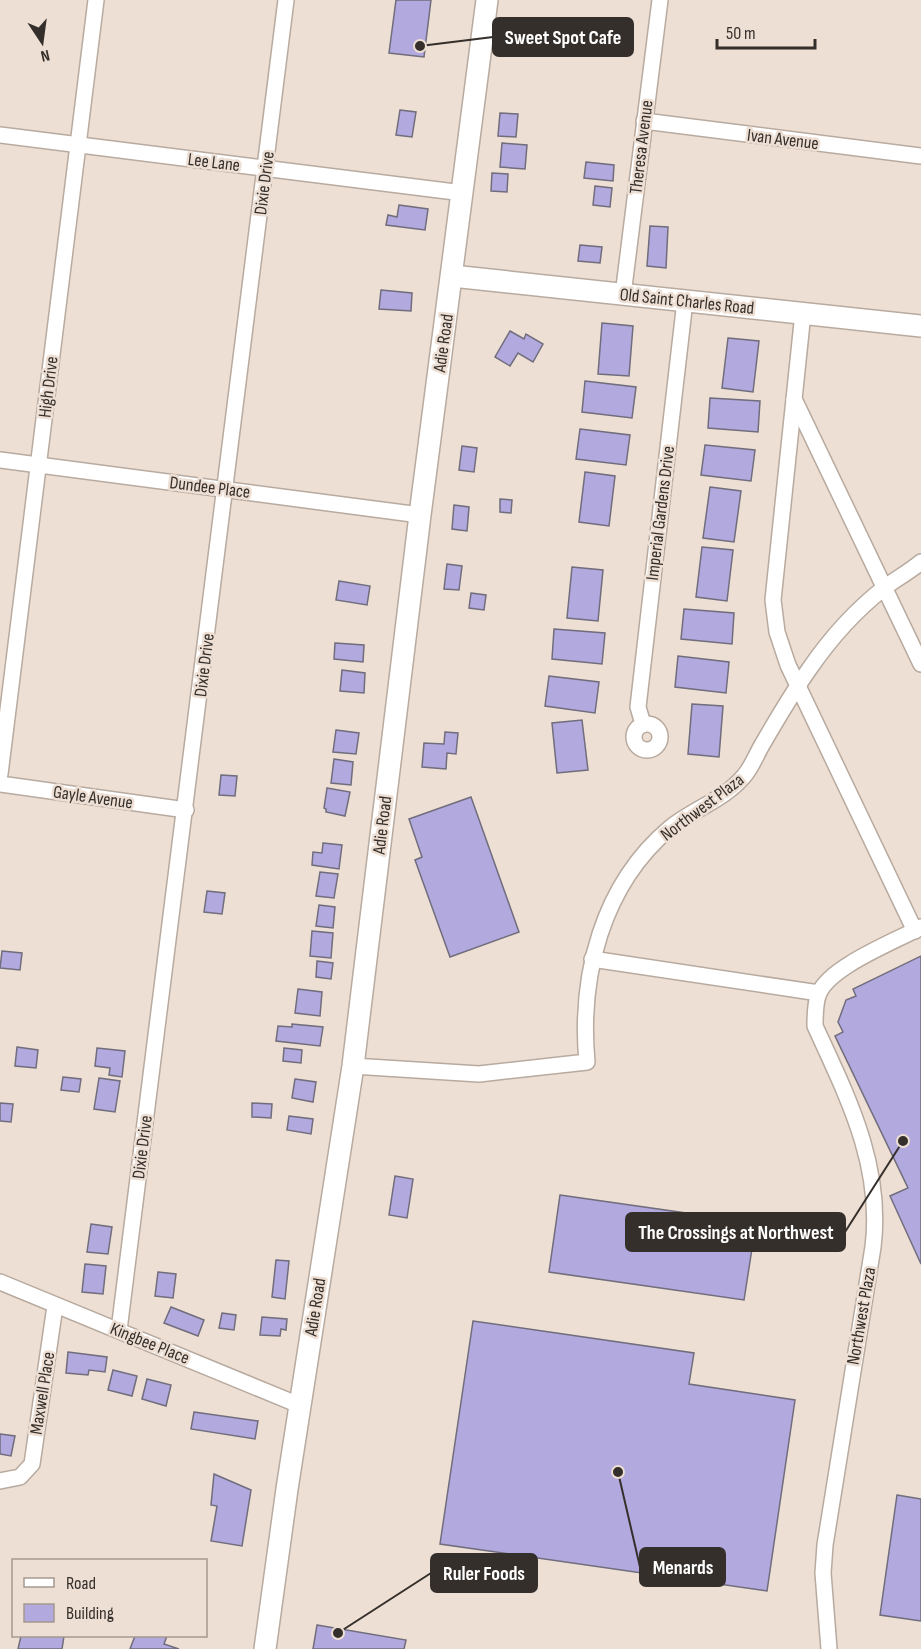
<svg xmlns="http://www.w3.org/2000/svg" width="921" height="1649" viewBox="0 0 921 1649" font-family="'Sofia Sans Condensed',sans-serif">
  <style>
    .building { fill: #b2a9df; stroke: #706d7c; stroke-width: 1.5 }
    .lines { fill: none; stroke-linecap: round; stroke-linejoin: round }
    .street-casing { stroke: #b8aa9f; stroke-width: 18 }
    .secondary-casing { stroke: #b8aa9f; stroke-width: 24 }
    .street { stroke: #fff; stroke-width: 15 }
    .secondary { stroke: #fff; stroke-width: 21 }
    .labels { text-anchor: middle; stroke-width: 5; stroke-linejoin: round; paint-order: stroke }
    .street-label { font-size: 18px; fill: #352f2b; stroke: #eedfd4 }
    .leader { fill: none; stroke: #352f2b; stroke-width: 2 }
    .callout-dot { fill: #352f2b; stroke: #eedfd4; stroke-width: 2 }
    .callout { fill: #352f2b; stroke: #352f2b; stroke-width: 2 }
    .callout-label { font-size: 20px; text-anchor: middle; font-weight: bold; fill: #fff }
  </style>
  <rect width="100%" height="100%" fill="#eedfd4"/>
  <g class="building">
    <polygon points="396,0 431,0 424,57 389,53"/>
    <polygon points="400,110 416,112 412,137 396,135"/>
    <polygon points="500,113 518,114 516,137 498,136"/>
    <polygon points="502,143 527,145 525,169 500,167"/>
    <polygon points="586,162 614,165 613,181 584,178"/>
    <polygon points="492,173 508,174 507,192 491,191"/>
    <polygon points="595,186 612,188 610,207 593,205"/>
    <polygon points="399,205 428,209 425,230 386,225 388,215 397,217"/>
    <polygon points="650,226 668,227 666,268 647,266"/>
    <polygon points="580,245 602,247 600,263 578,261"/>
    <polygon points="381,290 412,293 411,311 379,309"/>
    <polygon points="602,323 633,326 629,376 598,374"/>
    <polygon points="510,331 524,339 526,334 543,344 533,362 518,353 510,366 495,357"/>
    <polygon points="728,338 759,341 753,392 722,388"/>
    <polygon points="585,381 636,387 632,418 582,412"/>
    <polygon points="710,398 760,401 758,432 708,428"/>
    <polygon points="580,429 630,435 626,465 576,459"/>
    <polygon points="705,445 755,450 751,481 701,475"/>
    <polygon points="462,446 477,448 474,472 459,470"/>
    <polygon points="585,472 615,476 609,526 579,522"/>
    <polygon points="710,487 741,491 734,542 703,538"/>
    <polygon points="500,499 512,500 511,513 500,512"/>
    <polygon points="454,505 469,507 467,531 452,529"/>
    <polygon points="702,547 733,550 727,601 696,597"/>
    <polygon points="447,564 462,566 459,590 444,589"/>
    <polygon points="572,567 603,570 598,621 567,618"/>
    <polygon points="339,581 370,586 367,605 336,600"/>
    <polygon points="471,593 486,595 484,610 469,608"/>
    <polygon points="684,609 734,613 732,644 681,639"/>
    <polygon points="554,629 605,633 602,664 552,659"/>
    <polygon points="335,643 364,645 363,662 334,659"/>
    <polygon points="678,656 729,662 726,693 675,687"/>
    <polygon points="342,670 365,673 364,693 340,691"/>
    <polygon points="549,676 599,682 595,713 545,706"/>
    <polygon points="692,704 723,706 719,757 688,754"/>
    <polygon points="582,720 588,770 557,773 552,723"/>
    <polygon points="336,730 359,733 356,754 333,752"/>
    <polygon points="445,732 458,733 456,754 447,753 446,769 422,767 424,743 444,744"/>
    <polygon points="334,759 353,762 351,785 331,783"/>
    <polygon points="221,775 237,776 235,796 219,795"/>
    <polygon points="327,788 350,792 345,816 326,812 326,809 324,808"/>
    <polygon points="471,797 519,932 450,957 415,860 422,857 409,819"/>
    <polygon points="323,843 342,845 339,869 312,865 313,852 322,853"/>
    <polygon points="320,872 338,874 334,898 316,896"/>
    <polygon points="207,891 225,893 222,914 204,912"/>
    <polygon points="319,905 335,907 333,928 316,926"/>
    <polygon points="312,931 333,933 331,958 310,956"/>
    <polygon points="2,951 22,953 20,970 0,968"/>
    <polygon points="921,956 921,1264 890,1196 908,1188 835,1036 843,1032 838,1022 846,1000 856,996 853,989"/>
    <polygon points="317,961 333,963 331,979 316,977"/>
    <polygon points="298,989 322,992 320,1016 295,1013"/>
    <polygon points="292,1024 323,1027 320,1046 276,1041 278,1026 292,1027"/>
    <polygon points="17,1047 38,1050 36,1068 15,1066"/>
    <polygon points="97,1048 125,1051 122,1077 109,1075 110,1068 95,1066"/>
    <polygon points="284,1048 302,1050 301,1063 283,1061"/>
    <polygon points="63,1077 81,1079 79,1092 61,1090"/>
    <polygon points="99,1078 120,1081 115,1112 94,1109"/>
    <polygon points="295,1079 316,1082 313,1102 292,1098"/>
    <polygon points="0,1103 13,1104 11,1122 0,1121"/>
    <polygon points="252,1103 272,1104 271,1118 252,1117"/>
    <polygon points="289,1116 313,1119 311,1134 287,1130"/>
    <polygon points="395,1176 413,1179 407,1218 389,1215"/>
    <polygon points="560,1195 756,1223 744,1300 549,1272"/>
    <polygon points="91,1224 112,1227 108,1254 87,1252"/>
    <polygon points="276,1260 289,1261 285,1299 272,1297"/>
    <polygon points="85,1264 106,1266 103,1294 82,1292"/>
    <polygon points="158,1272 176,1274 173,1298 155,1296"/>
    <polygon points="171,1307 204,1320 198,1336 164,1323"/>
    <polygon points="222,1313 236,1315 234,1330 219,1328"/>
    <polygon points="262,1317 287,1319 286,1330 281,1329 280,1336 260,1335"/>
    <polygon points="473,1321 694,1353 689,1384 795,1400 767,1591 440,1544"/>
    <polygon points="68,1352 107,1357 105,1372 89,1370 88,1375 66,1373"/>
    <polygon points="113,1370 137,1376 132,1396 108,1390"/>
    <polygon points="147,1379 171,1385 166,1406 142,1399"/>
    <polygon points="194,1412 258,1421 255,1439 191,1429"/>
    <polygon points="0,1434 15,1436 11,1456 0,1454"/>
    <polygon points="214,1474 251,1490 242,1546 211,1541 217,1506 211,1505"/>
    <polygon points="897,1495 921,1499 921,1621 880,1615"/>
    <polygon points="317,1625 406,1640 404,1649 313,1649"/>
    <polygon points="21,1636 64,1636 62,1649 18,1649"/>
    <polygon points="135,1636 167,1636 164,1644 179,1649 130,1649"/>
  </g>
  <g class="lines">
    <defs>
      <g id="street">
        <polyline points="644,121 921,156"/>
        <polyline points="0,135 463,193"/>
        <polyline points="623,295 660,0"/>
        <polyline points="803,313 773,600 777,632 788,665 915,931"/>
        <polyline points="794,399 921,664"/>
        <polyline points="0,460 420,515"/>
        <polyline points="643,724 638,707 685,301"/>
        <circle cx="647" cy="737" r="13"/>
        <polyline points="0,774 96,0"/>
        <polyline points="0,784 186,810"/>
        <polyline points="592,959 819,993"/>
        <path d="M353 1066 479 1074 587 1062C579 976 602 885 670 828 693 809 724 800 744 776 752 767 756 755 762 745 777 719 793 692 810 668 830 639 856 610 884 588 896 579 909 572 921 562"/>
        <polyline points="0,1282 299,1405"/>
        <polyline points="119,1330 286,0"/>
        <polyline points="0,1481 20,1477 32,1464 55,1306"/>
        <path d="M829 1649 823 1573 825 1545 873 1247C883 1166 848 1098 815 1026 815 1017 815 1002 819 993 831 966 894 942 921 927"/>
      </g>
      <g id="secondary">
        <polyline points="452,276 921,326"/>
        <polyline points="265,1649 287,1489 353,1066 420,515 487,0"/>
      </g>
    </defs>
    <use href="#street" class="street-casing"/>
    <use href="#secondary" class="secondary-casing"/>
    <use href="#street" class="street"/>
    <use href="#secondary" class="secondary"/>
  </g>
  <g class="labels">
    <g class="street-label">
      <text transform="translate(783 139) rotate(7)" y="6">Ivan Avenue</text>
      <text transform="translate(641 147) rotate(-83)" y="6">Theresa Avenue</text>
      <text transform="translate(214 162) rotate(7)" y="6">Lee Lane</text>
      <text transform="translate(264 183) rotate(-83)" y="6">Dixie Drive</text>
      <text transform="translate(687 301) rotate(6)" y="6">Old Saint Charles Road</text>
      <text transform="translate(443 343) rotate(-82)" y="6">Adie Road</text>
      <text transform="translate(48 387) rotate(-83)" y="6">High Drive</text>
      <text transform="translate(210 487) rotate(7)" y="6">Dundee Place</text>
      <text transform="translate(660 513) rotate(-83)" y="6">Imperial Gardens Drive</text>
      <text transform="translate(204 665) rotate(-83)" y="6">Dixie Drive</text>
      <text transform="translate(93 797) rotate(8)" y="6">Gayle Avenue</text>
      <text transform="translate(702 807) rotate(-37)" y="6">Northwest Plaza</text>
      <text transform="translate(382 825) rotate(-83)" y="6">Adie Road</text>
      <text transform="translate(142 1147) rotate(-83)" y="6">Dixie Drive</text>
      <text transform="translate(315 1307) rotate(-81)" y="6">Adie Road</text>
      <text transform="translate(861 1316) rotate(-80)" y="6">Northwest Plaza</text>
      <text transform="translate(150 1343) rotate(22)" y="6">Kingbee Place</text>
      <text transform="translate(42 1393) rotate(-81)" y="6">Maxwell Place</text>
    </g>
  </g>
  <path class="leader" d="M420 46L493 37M903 1141L845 1232M618 1472L640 1567M338 1633L431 1573"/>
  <g class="callout-dot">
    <circle cx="420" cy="46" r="6"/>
    <circle cx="903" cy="1141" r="6"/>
    <circle cx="618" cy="1472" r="6"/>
    <circle cx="338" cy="1633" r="6"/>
  </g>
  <g class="callout">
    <rect x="493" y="18" width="140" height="38" rx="6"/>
    <rect x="626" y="1213" width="219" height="38" rx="6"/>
    <rect x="640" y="1548" width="85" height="38" rx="6"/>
    <rect x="431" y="1554" width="106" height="38" rx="6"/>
  </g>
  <g class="callout-label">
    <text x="563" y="44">Sweet Spot Cafe</text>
    <text x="736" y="1239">The Crossings at Northwest</text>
    <text x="683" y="1574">Menards</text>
    <text x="484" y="1580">Ruler Foods</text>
  </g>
  <rect x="12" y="1559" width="195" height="78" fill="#eedfd4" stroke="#a49990" stroke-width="1.5"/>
  <rect x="24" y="1578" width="30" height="9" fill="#ffffff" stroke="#a49990" stroke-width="1.5"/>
  <text x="66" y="1589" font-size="18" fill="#352f2b">Road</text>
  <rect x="24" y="1604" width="30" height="18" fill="#b2a9df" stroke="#a49990" stroke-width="1.5"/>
  <text x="66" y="1619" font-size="18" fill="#352f2b">Building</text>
  <g transform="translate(42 42) rotate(167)" stroke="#eedfd4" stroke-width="4.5" paint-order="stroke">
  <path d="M0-4.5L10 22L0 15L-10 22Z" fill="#352f2b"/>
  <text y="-9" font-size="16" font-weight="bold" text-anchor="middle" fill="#352f2b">N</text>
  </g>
  <path d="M717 39v9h98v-9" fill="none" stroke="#352f2b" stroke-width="3"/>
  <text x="726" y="39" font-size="18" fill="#352f2b" stroke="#eedfd4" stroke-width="4.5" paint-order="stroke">50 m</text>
</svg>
